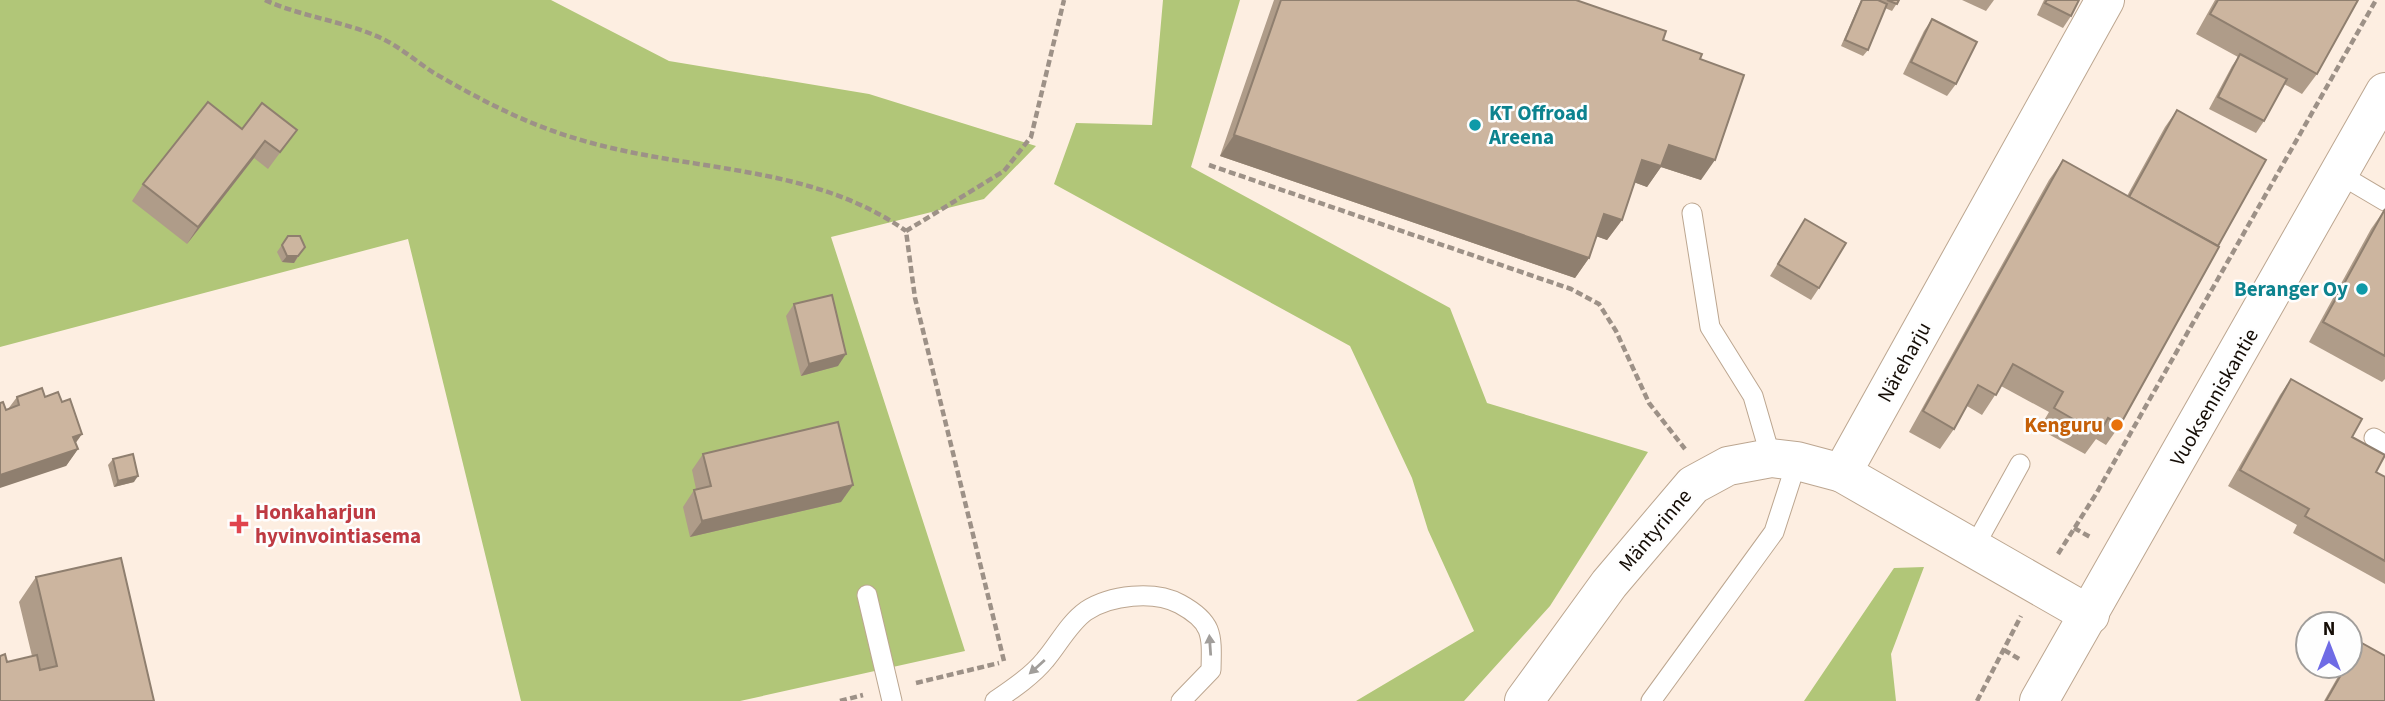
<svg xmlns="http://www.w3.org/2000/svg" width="2385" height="701" viewBox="0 0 2385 701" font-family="'Source Sans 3',sans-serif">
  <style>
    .forest { fill: #b1c678 }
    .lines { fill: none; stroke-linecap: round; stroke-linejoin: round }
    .service-casing { stroke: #bca690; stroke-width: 21 }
    .minor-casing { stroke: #bca690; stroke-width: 40 }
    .tertiary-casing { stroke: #bca690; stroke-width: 40 }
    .path { stroke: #9d9187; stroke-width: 4.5; stroke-dasharray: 7 3.5; stroke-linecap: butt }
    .service { stroke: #fff; stroke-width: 19 }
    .minor { stroke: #fff; stroke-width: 38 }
    .tertiary { stroke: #fff; stroke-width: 38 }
    .wall { fill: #af9c89 }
    .shaded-wall { fill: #8f7f6f }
    .building { fill: #ccb59f; stroke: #8f7f6f; stroke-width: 2 }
    .oneway { fill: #a19e9b }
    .culture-dot { fill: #0f9aa8; stroke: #fefefe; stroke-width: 2.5 }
    .food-dot { fill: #e8710a; stroke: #fefefe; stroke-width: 2.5 }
    .health-dot { fill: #e0444e; stroke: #fefefe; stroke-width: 2.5 }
    .labels { text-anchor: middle; stroke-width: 5; stroke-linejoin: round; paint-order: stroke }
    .culture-label { font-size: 21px; font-weight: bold; fill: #0d838f; stroke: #fefefe; text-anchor: start }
    .street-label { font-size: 21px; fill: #150d06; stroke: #fefefe }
    .food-label { font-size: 21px; font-weight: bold; fill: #c56008; stroke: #fefefe; text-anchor: end }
    .health-label { font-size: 21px; font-weight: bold; fill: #be3a42; stroke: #fefefe; text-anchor: start }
  </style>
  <rect width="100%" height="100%" fill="#fdeee1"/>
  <g class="forest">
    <polygon points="0,0 551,0 669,61 869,94 1036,146 984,199 831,237 965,651 740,701 521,701 408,239 0,347"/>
    <polygon points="1163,0 1240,0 1191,167 1450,308 1487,403 1648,452 1550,606 1464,701 1356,701 1474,631 1428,530 1412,478 1350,346 1054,184 1076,123 1152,125"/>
    <polygon points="1924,567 1891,654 1896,701 1804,701 1894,568"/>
  </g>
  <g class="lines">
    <defs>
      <g id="service">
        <polyline points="2341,175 2385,201"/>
        <polyline points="1692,213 1710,327 1753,396 1771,458"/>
        <polyline points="2374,438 2385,445"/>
        <polyline points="1973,549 2020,464"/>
        <polyline points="867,595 892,701"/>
        <path d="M995 701C1011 690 1032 676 1045 660 1058 645 1069 623 1086 611 1110 595 1154 590 1180 604 1213 622 1212 634 1211 670L1181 701"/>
        <polyline points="1651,701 1774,532 1797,461"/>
      </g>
      <g id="minor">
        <polyline points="2090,615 1842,473 2105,0"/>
        <polyline points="1524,701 1609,584 1693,485 1728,466 1771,458 1797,461 1842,473"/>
      </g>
      <polyline id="tertiary" points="2039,701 2385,92"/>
    </defs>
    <use href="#service" class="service-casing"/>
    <use href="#minor" class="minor-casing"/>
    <use href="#tertiary" class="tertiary-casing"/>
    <g class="path">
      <path d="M265 0C302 17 344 21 381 38 400 47 417 62 434 73 484 102 532 127 588 142 694 172 813 165 906 231"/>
      <polyline points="1209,165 1571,289 1599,304 1616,331 1649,403 1685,449"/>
      <polyline points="2074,528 2092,538"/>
      <polyline points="2058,554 2096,494 2376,0"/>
      <polyline points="2004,650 2021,660"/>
      <polyline points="1004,661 915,298 906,231 1004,171 1031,137 1064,0"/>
      <polyline points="916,683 999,663"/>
      <polyline points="840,701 863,695"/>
      <polyline points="1977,701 2021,616"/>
    </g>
    <use href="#service" class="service"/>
    <use href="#minor" class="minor"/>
    <use href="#tertiary" class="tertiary"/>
  </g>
  <g class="wall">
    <polygon points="1274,0 1576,0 1663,40 1700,59 1701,180 1661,167 1647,187 1634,182 1622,220 1607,240 1596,236 1589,258 1575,278 1220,156"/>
    <polygon points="1861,0 1899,0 1892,11 1885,8 1868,50 1863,56 1841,46"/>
    <polygon points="1962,0 1994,0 1986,11"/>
    <polygon points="2044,0 2079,0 2071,16 2063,28 2037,15"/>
    <polygon points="2215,0 2358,0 2317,74 2302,94 2284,84 2264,121 2256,133 2209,109 2232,66 2238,57 2196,34"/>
    <polygon points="1932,19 1956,84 1947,96 1903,74 1924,31"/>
    <polygon points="2177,110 2120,425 2106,445 2096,439 2085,454 2039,429 2049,412 2001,386 1982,415 1967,406 1954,429 1940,449 1909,432 2049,180 2063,160 2127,196 2165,127"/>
    <polygon points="242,129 285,146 268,169 254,158 187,244 132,201 143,184"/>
    <polygon points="2385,209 2385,379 2382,382 2309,342 2371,229"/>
    <polygon points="1805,219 1819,288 1811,300 1770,276"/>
    <polygon points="288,236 305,247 294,263 282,262 277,252"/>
    <polygon points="794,304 838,366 801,376 786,316"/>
    <polygon points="2291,379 2352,437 2376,472 2385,477 2385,584 2293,533 2297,525 2228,486 2280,395"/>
    <polygon points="17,397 45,397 62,402 82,434 75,443 78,449 66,466 6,410 8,409"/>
    <polygon points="703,454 853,485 841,502 690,537 683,507 694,490 696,489 692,470"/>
    <polygon points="113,459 134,482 114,487 108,465"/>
    <polygon points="36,577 154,701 7,662 32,656 19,602"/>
    <polygon points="2360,642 2385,701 2324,701 2344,666 2350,666 2350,656"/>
  </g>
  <g class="shaded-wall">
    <polygon points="1234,135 1589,258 1575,278 1220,156"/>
    <polygon points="265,141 254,158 187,244 198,227"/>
    <polygon points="1669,145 1715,160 1701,180 1661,167 1647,187 1628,180 1642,160"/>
    <polygon points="1604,214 1622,220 1607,240 1590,234"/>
    <polygon points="287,256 298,256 294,263 282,262"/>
    <polygon points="846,354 838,366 801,376 809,364"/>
    <polygon points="82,434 70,451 73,437"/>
    <polygon points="78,449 66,466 0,488 0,475"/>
    <polygon points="138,476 134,482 114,487 118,481"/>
    <polygon points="853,485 841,502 690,537 702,521"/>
  </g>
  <g class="building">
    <polygon points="1281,0 1576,0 1666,31 1663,40 1702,54 1700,59 1744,75 1715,160 1669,145 1661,166 1642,160 1622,220 1604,214 1589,258 1234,135"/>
    <polygon points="1862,0 1878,0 1887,4 1868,50 1845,40"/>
    <polygon points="1887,0 1899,0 1897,4"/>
    <polygon points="2047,0 2079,0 2071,16 2045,3"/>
    <polygon points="2218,0 2358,0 2317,74 2210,14"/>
    <polygon points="1932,19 1977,42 1956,84 1911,62"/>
    <polygon points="2240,54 2287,79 2264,121 2218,97"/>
    <polygon points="208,102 242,129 262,103 297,130 280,152 265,141 198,227 143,184"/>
    <polygon points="2177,110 2266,160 2218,246 2129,197"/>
    <polygon points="2063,160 2219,247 2120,425 2108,418 2099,434 2054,408 2063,392 2013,364 1996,395 1978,385 1954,429 1923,411"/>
    <polygon points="2385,209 2385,356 2323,322"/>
    <polygon points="1805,219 1846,243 1819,288 1778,264"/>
    <polygon points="288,236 300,236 305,247 298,256 287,256 282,245"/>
    <polygon points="832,295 846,354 809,364 794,304"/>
    <polygon points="2291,379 2362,419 2352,437 2385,455 2376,472 2385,477 2385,561 2305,516 2309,509 2240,470"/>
    <polygon points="42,388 45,397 58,392 62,402 70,399 82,434 73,437 78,449 0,475 0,403 3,402 6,410 19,405 17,397"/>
    <polygon points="838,422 853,485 702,521 694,490 711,486 703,454"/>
    <polygon points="133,454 138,476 118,481 113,459"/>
    <polygon points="121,558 154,701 0,701 0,656 5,654 7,662 37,655 40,670 57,666 36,577"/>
    <polygon points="2360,642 2385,656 2385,701 2326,701 2346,666 2350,666 2350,659"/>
  </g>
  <defs><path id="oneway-solid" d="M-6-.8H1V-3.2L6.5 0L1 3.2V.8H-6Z" transform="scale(1.75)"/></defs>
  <g class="oneway">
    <use href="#oneway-solid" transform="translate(1210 645) rotate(-94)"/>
    <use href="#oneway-solid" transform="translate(1037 667) rotate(138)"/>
  </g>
  <g class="culture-dot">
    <circle cx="1475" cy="125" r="7"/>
    <circle cx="2362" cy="289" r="7"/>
  </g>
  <circle class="food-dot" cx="2117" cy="425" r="7"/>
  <path class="health-dot" d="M235.5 513.5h7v7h7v7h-7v7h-7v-7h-7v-7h7z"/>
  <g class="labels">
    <g class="culture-label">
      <text x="1489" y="120">KT Offroad<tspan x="1489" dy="24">Areena</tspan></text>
      <text x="2348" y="296" text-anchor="end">Beranger Oy</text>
    </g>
    <g class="street-label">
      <text transform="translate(1904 362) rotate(-61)" y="7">Näreharju</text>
      <text transform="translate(2214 397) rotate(-60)" y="7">Vuoksenniskantie</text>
      <text transform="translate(1655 530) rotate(-50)" y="7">Mäntyrinne</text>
    </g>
    <g class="food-label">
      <text x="2103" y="432">Kenguru</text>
    </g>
    <g class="health-label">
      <text x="255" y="519">Honkaharjun<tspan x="255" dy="24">hyvinvointiasema</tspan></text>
    </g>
  </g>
  <g transform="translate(2329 645)"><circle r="33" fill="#fefefe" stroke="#a19e9b" stroke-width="2"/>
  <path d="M0-5L12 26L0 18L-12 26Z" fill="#6f6be5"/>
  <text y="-10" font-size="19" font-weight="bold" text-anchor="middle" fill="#150d06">N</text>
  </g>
</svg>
